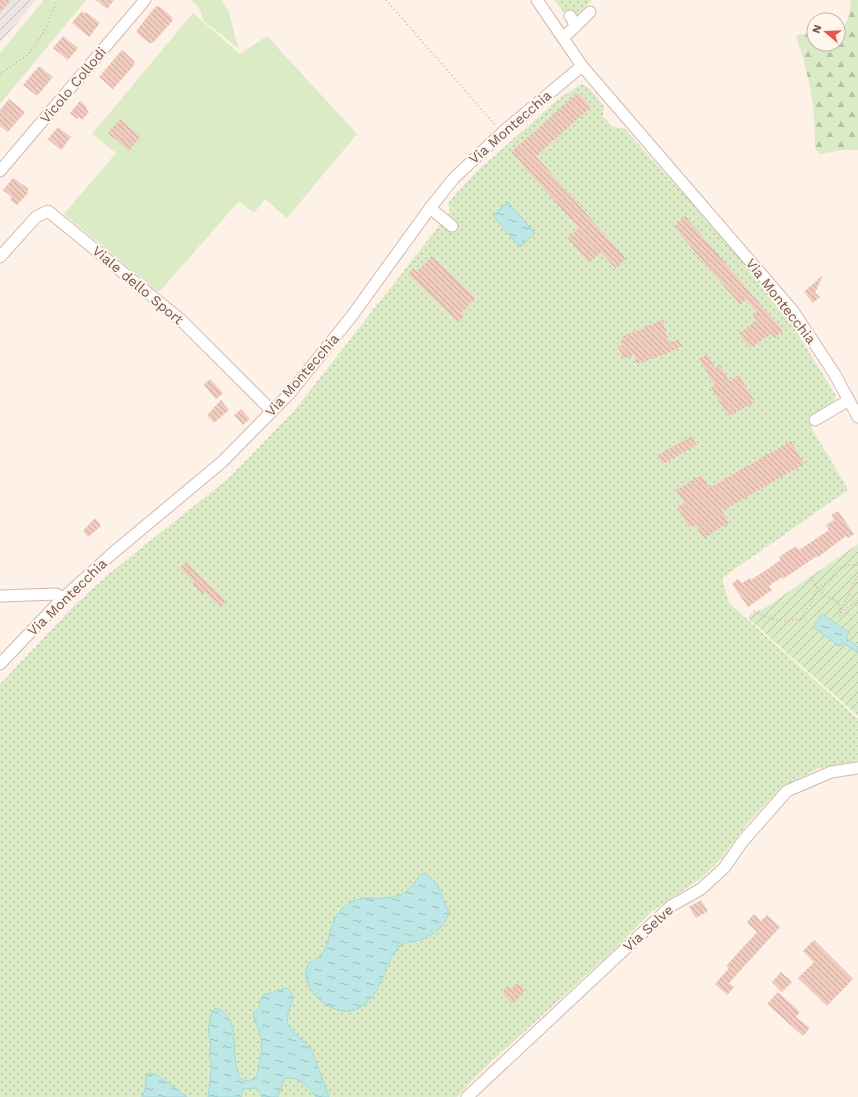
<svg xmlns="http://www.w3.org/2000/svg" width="858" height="1097" viewBox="0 0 858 1097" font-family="'Work Sans',sans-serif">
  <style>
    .industrial { fill: url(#industrial-furrows) }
    .grass { fill: url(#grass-dots) }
    .forest { fill: url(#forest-firs) }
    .park { fill: #dbebc6 }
    .garden { fill: url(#garden-furrows) }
    .water { fill: url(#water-ripples); stroke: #a2d9d8 }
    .building { fill: url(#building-back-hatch) }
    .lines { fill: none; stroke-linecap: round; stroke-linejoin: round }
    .minor-casing { stroke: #d1b9b0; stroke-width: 13 }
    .path { stroke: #d8aea2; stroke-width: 1.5; stroke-dasharray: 1 3; stroke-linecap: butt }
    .minor { stroke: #fff; stroke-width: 11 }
    .labels { text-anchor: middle; stroke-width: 4; stroke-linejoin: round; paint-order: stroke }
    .street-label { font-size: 14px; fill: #77544b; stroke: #fff6ee }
  </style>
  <defs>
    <pattern id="industrial-furrows" width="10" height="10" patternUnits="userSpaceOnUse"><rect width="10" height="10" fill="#ede5e1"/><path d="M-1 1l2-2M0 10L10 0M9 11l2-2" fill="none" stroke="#c5bcb8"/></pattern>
    <pattern id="grass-dots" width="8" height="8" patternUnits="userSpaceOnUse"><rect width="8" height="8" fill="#dbebc6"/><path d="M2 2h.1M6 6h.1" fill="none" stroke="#b6c1a3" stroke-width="1.8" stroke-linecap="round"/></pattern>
    <pattern id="forest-firs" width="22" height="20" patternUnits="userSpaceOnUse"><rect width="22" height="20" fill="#dbebc6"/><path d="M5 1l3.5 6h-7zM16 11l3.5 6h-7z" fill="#b6c1a3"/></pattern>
    <pattern id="garden-furrows" width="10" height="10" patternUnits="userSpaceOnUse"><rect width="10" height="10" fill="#dbebc6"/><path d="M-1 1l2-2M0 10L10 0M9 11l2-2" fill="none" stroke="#b6c1a3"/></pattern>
    <pattern id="water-ripples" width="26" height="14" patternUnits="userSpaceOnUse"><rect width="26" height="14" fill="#bce7e6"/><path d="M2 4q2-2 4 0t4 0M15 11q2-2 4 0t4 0" fill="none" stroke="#9ebebc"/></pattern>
    <pattern id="building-back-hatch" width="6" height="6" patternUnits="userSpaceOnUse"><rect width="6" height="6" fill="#f2cbbf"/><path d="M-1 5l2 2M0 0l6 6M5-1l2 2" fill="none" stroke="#c9a79d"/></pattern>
  </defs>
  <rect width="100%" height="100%" fill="#fdf1e8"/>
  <polygon class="industrial" points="0,0 36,0 0,43"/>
  <g class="grass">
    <polygon points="554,0 592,0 571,21"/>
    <polygon points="582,84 589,88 604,106 603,117 613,127 625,129 673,183 696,206 779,303 836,396 833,403 807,420 848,490 722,578 729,603 858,719 858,761 819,768 781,788 747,824 721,859 700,879 652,911 614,950 479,1073 457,1097 0,1097 0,684 75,605 110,573 228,479 294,411 439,226 450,211 448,203 475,173 561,97"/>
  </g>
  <path class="forest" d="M851 0H858V150H842L820 154 815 149C816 111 809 72 796 36L814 31V44H838V27L844 26 848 19Z"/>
  <g class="park">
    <polygon points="44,0 86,0 0,104 0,53"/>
    <polygon points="191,0 222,0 229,12 238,48 204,21 199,7"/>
    <polygon points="193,13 240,54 267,36 357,134 287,218 265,199 254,213 239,201 161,290 157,291 64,214 116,153 92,134"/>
  </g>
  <polygon class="garden" points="858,544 858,716 748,618 751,614 765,608"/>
  <g class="water">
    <polygon points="508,202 535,233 520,247 493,216"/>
    <polygon points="822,614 849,632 847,636 847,639 858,647 858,653 844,643 839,646 813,627"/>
    <path d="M424 873C439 879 442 899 449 912 446 926 432 937 417 941 411 942 405 942 400 946 383 961 385 994 359 1008 337 1020 304 995 306 971 307 961 316 961 322 954 331 943 328 924 341 910 361 889 377 904 400 895 413 890 414 879 424 873Z"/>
    <path d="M286 988 289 989 293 997 287 1017 288 1024 291 1030 311 1048 329 1097H316C308 1087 301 1077 286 1078L282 1084 278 1097H262L257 1088 243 1089 241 1097H208L212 1064 209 1059 211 1046 208 1028 212 1011 217 1008C245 1021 227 1057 241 1079L246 1081 255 1079C259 1073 263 1044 261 1037 260 1028 253 1022 253 1013L259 1008 261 998 264 995Z"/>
    <polygon points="150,1073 159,1076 187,1097 142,1097 145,1090 146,1076"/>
  </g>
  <g class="building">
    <polygon points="0,0 11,0 0,13"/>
    <polygon points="96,0 114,0 107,9"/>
    <polygon points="156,6 157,7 159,6 172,17 173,20 153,43 152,42 150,44 136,32 137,30"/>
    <polygon points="82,11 85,14 86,12 100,23 89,37 72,23"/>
    <polygon points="63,36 78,48 68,60 53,48"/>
    <polygon points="122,50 135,62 134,63 135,64 113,89 99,77"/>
    <polygon points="39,66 53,77 37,96 23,85"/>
    <polygon points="578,93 591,107 536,156 626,259 615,268 601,252 589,263 568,238 579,228 511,152"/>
    <polygon points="9,99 25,112 8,132 0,126 0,110"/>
    <polygon points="80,101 87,107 86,109 89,112 82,120 79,117 77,119 70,113"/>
    <polygon points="120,119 140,137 129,151 108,133"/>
    <polygon points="58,127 71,137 61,150 48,139"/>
    <polygon points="13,178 29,189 27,191 29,192 17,205 10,200 12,197 3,190"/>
    <polygon points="685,216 783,331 775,338 771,334 750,348 739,333 757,321 753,316 757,312 746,300 740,305 674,227"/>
    <polygon points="432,256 476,298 461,313 464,316 458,322 408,274 413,268 417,272"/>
    <polygon points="823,275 815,293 820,297 813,303 804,292"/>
    <polygon points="663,320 669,343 679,339 682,346 668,353 637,364 634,355 623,359 618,346 624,344 621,337"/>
    <polygon points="707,354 715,368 720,365 729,381 739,375 755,402 729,416 727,415 711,387 715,385 699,359"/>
    <polygon points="210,379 223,393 216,399 204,385"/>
    <polygon points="221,400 229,410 214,423 207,415"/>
    <polygon points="241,409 250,419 243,425 234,415"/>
    <polygon points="692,436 697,445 663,464 658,455"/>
    <polygon points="791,441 804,464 722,511 729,523 703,538 695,524 689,527 677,507 684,503 676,490 702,475 709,488"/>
    <polygon points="838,511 854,534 848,538 846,536 818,557 817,556 783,579 782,577 769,586 772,590 748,607 732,584 738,579 742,583 750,578 751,580 781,560 779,557 796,546 799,550 829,530 826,525 834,520 831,515"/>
    <polygon points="95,518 101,526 88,537 83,531"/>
    <polygon points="186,562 226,601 220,607 205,592 203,594 193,584 194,582 180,568"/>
    <polygon points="701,900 708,911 696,918 689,907"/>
    <polygon points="754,914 761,921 767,915 780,927 729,983 734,987 727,995 715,984 729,968 726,966 757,932 747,922"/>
    <polygon points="814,940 853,979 827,1006 798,978 814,962 803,951"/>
    <polygon points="781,972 792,982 782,992 772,982"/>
    <polygon points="517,983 525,990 512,1004 502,992 508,986 512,989"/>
    <polygon points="778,992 800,1012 796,1017 810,1028 803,1036 767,1004"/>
  </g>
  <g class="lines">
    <defs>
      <g id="minor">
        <polyline points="537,0 582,66 793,311 834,373 858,417"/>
        <polyline points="570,16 576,26"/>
        <polyline points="563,38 590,12"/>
        <polyline points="0,171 145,0"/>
        <polyline points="430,208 452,226"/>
        <polyline points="0,257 36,217 48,211 181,320 272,411"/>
        <polyline points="815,420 849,400"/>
        <polyline points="0,596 56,594 63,598"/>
        <polyline points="0,664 63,598 114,552 222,462 290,393 351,317 430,208 454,178 504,131 582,66"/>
        <polyline points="467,1097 671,906 701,889 724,868 743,841 787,791 831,772 858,768"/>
      </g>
    </defs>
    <use href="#minor" class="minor-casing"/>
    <g class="path">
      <polyline points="386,0 496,126"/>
      <polyline points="0,74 29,54 46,28 57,0"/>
      <path d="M810 577C813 582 816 587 820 591 830 601 845 598 839 620"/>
      <polyline points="841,609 858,576"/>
      <path d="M754 611C770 620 782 623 800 619L811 604 817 588 830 580 836 570 847 565H858"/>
      <polyline points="841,613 858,600"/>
    </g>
    <use href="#minor" class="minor"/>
  </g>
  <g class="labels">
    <g class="street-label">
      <text transform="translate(73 85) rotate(-50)" y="5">Vicolo Collodi</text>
      <text transform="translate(510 127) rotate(-41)" y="5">Via Montecchia</text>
      <text transform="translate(138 285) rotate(40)" y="5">Viale dello Sport</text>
      <text transform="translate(781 301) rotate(52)" y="5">Via Montecchia</text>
      <text transform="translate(302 375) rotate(-49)" y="5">Via Montecchia</text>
      <text transform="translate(67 597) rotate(-44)" y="5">Via Montecchia</text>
      <text transform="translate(648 928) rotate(-42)" y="5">Via Selve</text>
    </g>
  </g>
  <g transform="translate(826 32) rotate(289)"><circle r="19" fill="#fff6ee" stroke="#c9b5ad"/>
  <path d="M0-3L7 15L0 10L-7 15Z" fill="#e6574d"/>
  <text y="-6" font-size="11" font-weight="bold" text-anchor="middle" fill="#77544b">N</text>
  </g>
</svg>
